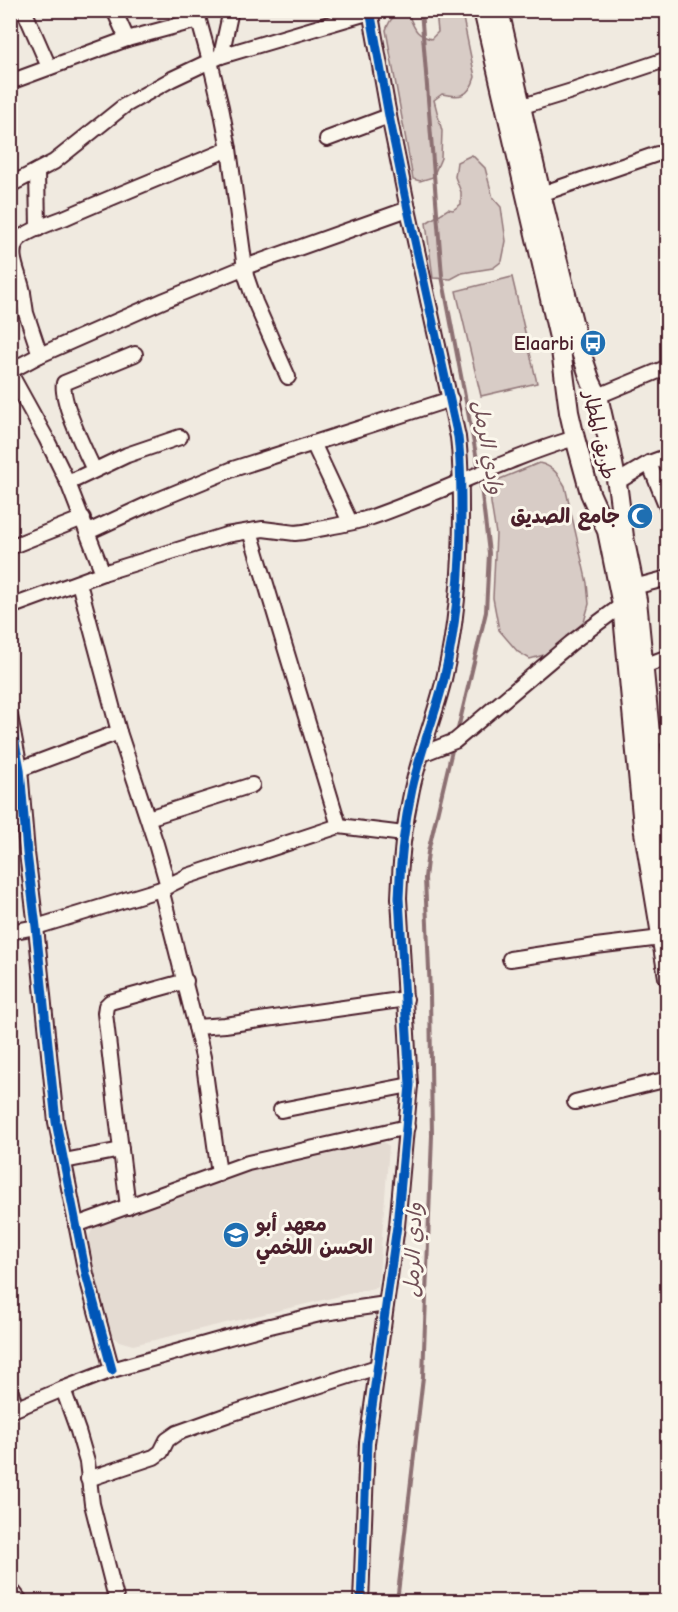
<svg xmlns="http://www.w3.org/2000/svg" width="678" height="1612" viewBox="0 0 678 1612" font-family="'Comic Neue','Playpen Sans Arabic',sans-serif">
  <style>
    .built { fill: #e4dbd2 }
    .green { fill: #d8ccc6; stroke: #917678; stroke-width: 1.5 }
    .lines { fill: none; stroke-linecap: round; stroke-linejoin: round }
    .stream { stroke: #8c6f72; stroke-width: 4 }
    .minor-casing { stroke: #4a1f2b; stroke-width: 18 }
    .major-casing { stroke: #4a1f2b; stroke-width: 22 }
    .minor { stroke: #fbf7ec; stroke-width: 14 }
    .major { stroke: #fbf7ec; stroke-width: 18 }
    .cycleway-casing { stroke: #fbf7ec; stroke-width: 13 }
    .cycleway { stroke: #0057b8; stroke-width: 9 }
    .labels { text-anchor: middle; stroke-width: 6; stroke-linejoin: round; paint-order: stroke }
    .poi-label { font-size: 20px; font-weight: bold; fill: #4a1f2b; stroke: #fbf7ec; text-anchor: end }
    .street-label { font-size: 20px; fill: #4a1f2b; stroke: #fbf7ec }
    .water-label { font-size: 21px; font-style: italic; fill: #704e55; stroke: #fbf7ec }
  </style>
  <rect width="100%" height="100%" fill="#f0eae0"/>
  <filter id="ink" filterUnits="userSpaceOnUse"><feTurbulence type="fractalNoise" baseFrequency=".0167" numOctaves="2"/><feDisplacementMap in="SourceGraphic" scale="12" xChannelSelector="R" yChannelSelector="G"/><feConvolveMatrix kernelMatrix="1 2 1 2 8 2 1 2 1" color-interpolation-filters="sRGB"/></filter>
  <g filter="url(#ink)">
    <polygon class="built" points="377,1138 389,1146 378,1287 133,1345 119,1341 108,1332 94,1291 86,1244 93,1227 249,1166"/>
    <g class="green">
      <path d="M436 11H458L463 18 475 77C469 97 460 98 442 94L434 100 442 131 441 158 433 177 420 181 413 179 386 30C391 16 393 16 408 14 415 28 414 34 431 39L438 32Z"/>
      <polygon points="472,155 485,168 493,198 501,207 506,241 502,261 493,268 462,273 451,279 433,278 426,223 448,209 453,210 461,204 461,192 455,177 457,162"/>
      <polygon points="512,277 537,383 481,396 456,291"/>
      <path d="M539 463C553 466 558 474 565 486L587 583 589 604 584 622 547 654 530 659 518 652 499 630 493 598 496 534 491 503 490 485 500 479Z"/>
    </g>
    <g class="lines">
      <g class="stream">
        <polyline points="421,10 442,276 479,470"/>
        <polyline points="457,733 486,612 489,553 480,478"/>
        <polyline points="397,1602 423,1377 432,1135 430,993 425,878 428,852 453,746"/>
      </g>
      <defs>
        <g id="minor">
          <polyline points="24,10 49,67"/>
          <polyline points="114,10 127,39"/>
          <polyline points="196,10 210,61 221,56 377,10"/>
          <polyline points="221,56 231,10"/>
          <polyline points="10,82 127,39 198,20"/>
          <polyline points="513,109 575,90 668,59"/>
          <polyline points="327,139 389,116"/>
          <polyline points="37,171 38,229"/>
          <polyline points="10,185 54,162 124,106 172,79 210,61 221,107 229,149 246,276 255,302 288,377"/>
          <polyline points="541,194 657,154"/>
          <polyline points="23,293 26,313 40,355"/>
          <path d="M10 299 23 293C21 277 6 254 18 240 25 232 53 222 64 218 119 194 174 172 229 149"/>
          <polyline points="10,371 40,355 165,300 245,267 408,209"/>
          <polyline points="10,373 46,438 68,483 103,573"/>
          <polyline points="598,396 668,367"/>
          <polyline points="313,443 350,522"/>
          <polyline points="649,463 668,510"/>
          <path d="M94 470C86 453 60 400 64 383L135 354"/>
          <polyline points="617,482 649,463 668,456"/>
          <polyline points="68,483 127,455 180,437"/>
          <polyline points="250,531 339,826"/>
          <polyline points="88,532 153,502 233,469 451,399"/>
          <polyline points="10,547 83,518"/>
          <polyline points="634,587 668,578"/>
          <path d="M10 607 103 573 226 535 263 529 295 533 304 532C327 527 350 524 372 517 441 493 505 459 575 438"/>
          <polyline points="635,667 644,666 668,657"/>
          <polyline points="10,716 20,769 27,853 36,927 56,1122 86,1274 112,1370"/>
          <polyline points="119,732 156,844 168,886"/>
          <polyline points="644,741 668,734"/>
          <polyline points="422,754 455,741 571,643 622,605 629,602"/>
          <polyline points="20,769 119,732 79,583"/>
          <polyline points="148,818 252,785"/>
          <polyline points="161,889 196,1027 225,1025 406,999"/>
          <polyline points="10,932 36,927 161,889 188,876 339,826 404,834"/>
          <polyline points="510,959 596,946 661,938"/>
          <polyline points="196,1027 203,1057 219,1174"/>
          <polyline points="575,1102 668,1079"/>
          <polyline points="281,1110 410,1085"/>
          <polyline points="121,1150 128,1207"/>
          <polyline points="64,1161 121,1150 105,1013 106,1006 110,1002 186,981"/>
          <polyline points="76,1225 248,1163 407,1127"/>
          <polyline points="10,1389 16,1408"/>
          <polyline points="63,1389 78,1431 87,1462 92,1504 117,1602"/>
          <polyline points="10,1411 63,1389 112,1370 262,1328 324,1313 386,1304"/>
          <polyline points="88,1479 154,1457 161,1452 167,1440 177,1433 230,1414 377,1367"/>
          <polyline points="10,1592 14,1593 21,1602"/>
          <path d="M361 1602 367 1443 397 1226 410 1085 399 898C400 861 404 825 412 789 420 752 435 716 444 679 457 624 461 567 461 511 461 486 461 462 458 437L408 209 389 116 370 10"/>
        </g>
        <g id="major">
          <polyline points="483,10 560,342 569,412 575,438 590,493 607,531 622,605 643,826 668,977"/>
          <polyline points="499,10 541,194 579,346 591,382 598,396 611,453 618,490 624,537 637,600 663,866 668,894"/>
        </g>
      </defs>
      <use href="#minor" class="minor-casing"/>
      <use href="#major" class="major-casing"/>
      <use href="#minor" class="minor"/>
      <use href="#major" class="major"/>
      <defs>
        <g id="cycleway">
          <polyline points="10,716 20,769 27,853 36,927 56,1122 86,1274 112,1370"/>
          <path d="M361 1602 367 1443 397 1226 410 1085 399 898C400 861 404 825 412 789 420 752 435 716 444 679 457 624 461 567 461 511 461 486 461 462 458 437L408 209 389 116 370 10"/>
        </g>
      </defs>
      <use href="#cycleway" class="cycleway-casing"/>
      <use href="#cycleway" class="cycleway"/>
    </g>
  </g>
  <defs>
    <symbol id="bus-disc" viewBox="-11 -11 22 22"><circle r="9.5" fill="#1f6fb2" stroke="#fbf7ec"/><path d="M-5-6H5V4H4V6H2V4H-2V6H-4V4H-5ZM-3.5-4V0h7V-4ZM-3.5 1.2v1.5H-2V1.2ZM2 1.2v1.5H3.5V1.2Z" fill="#fff"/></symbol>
    <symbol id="mosque-disc" viewBox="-11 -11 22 22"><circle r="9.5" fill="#1f6fb2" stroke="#fbf7ec"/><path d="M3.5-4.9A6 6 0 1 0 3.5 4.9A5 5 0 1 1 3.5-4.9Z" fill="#fff"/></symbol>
    <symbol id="school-disc" viewBox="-11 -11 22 22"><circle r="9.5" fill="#1f6fb2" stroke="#fbf7ec"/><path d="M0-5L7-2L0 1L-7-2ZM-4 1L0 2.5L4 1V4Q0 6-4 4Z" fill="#fff"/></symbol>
  </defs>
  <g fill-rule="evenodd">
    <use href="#bus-disc" x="578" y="328" width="30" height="30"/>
    <use href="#mosque-disc" x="625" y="501" width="30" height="30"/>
    <use href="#school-disc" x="221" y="1220" width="30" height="30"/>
  </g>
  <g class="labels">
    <g class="poi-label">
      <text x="574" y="350">Elaarbi</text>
      <text x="620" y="523">جامع الصديق</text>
      <text x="256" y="1231" text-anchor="start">معهد أبو<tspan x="256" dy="23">الحسن اللخمي</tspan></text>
    </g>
    <g class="street-label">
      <text transform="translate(600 435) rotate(78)" y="7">طريق المطار</text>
    </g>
    <g class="water-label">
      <text transform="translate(488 447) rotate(80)" y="7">وادي الرمل</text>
      <text transform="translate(413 1250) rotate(-88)" y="7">وادي الرمل</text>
    </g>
  </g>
  <rect width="678" height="1612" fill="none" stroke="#fbf7ec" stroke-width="36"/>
  <rect x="18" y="18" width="642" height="1576" fill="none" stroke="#4a1f2b" stroke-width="2" filter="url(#ink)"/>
</svg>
